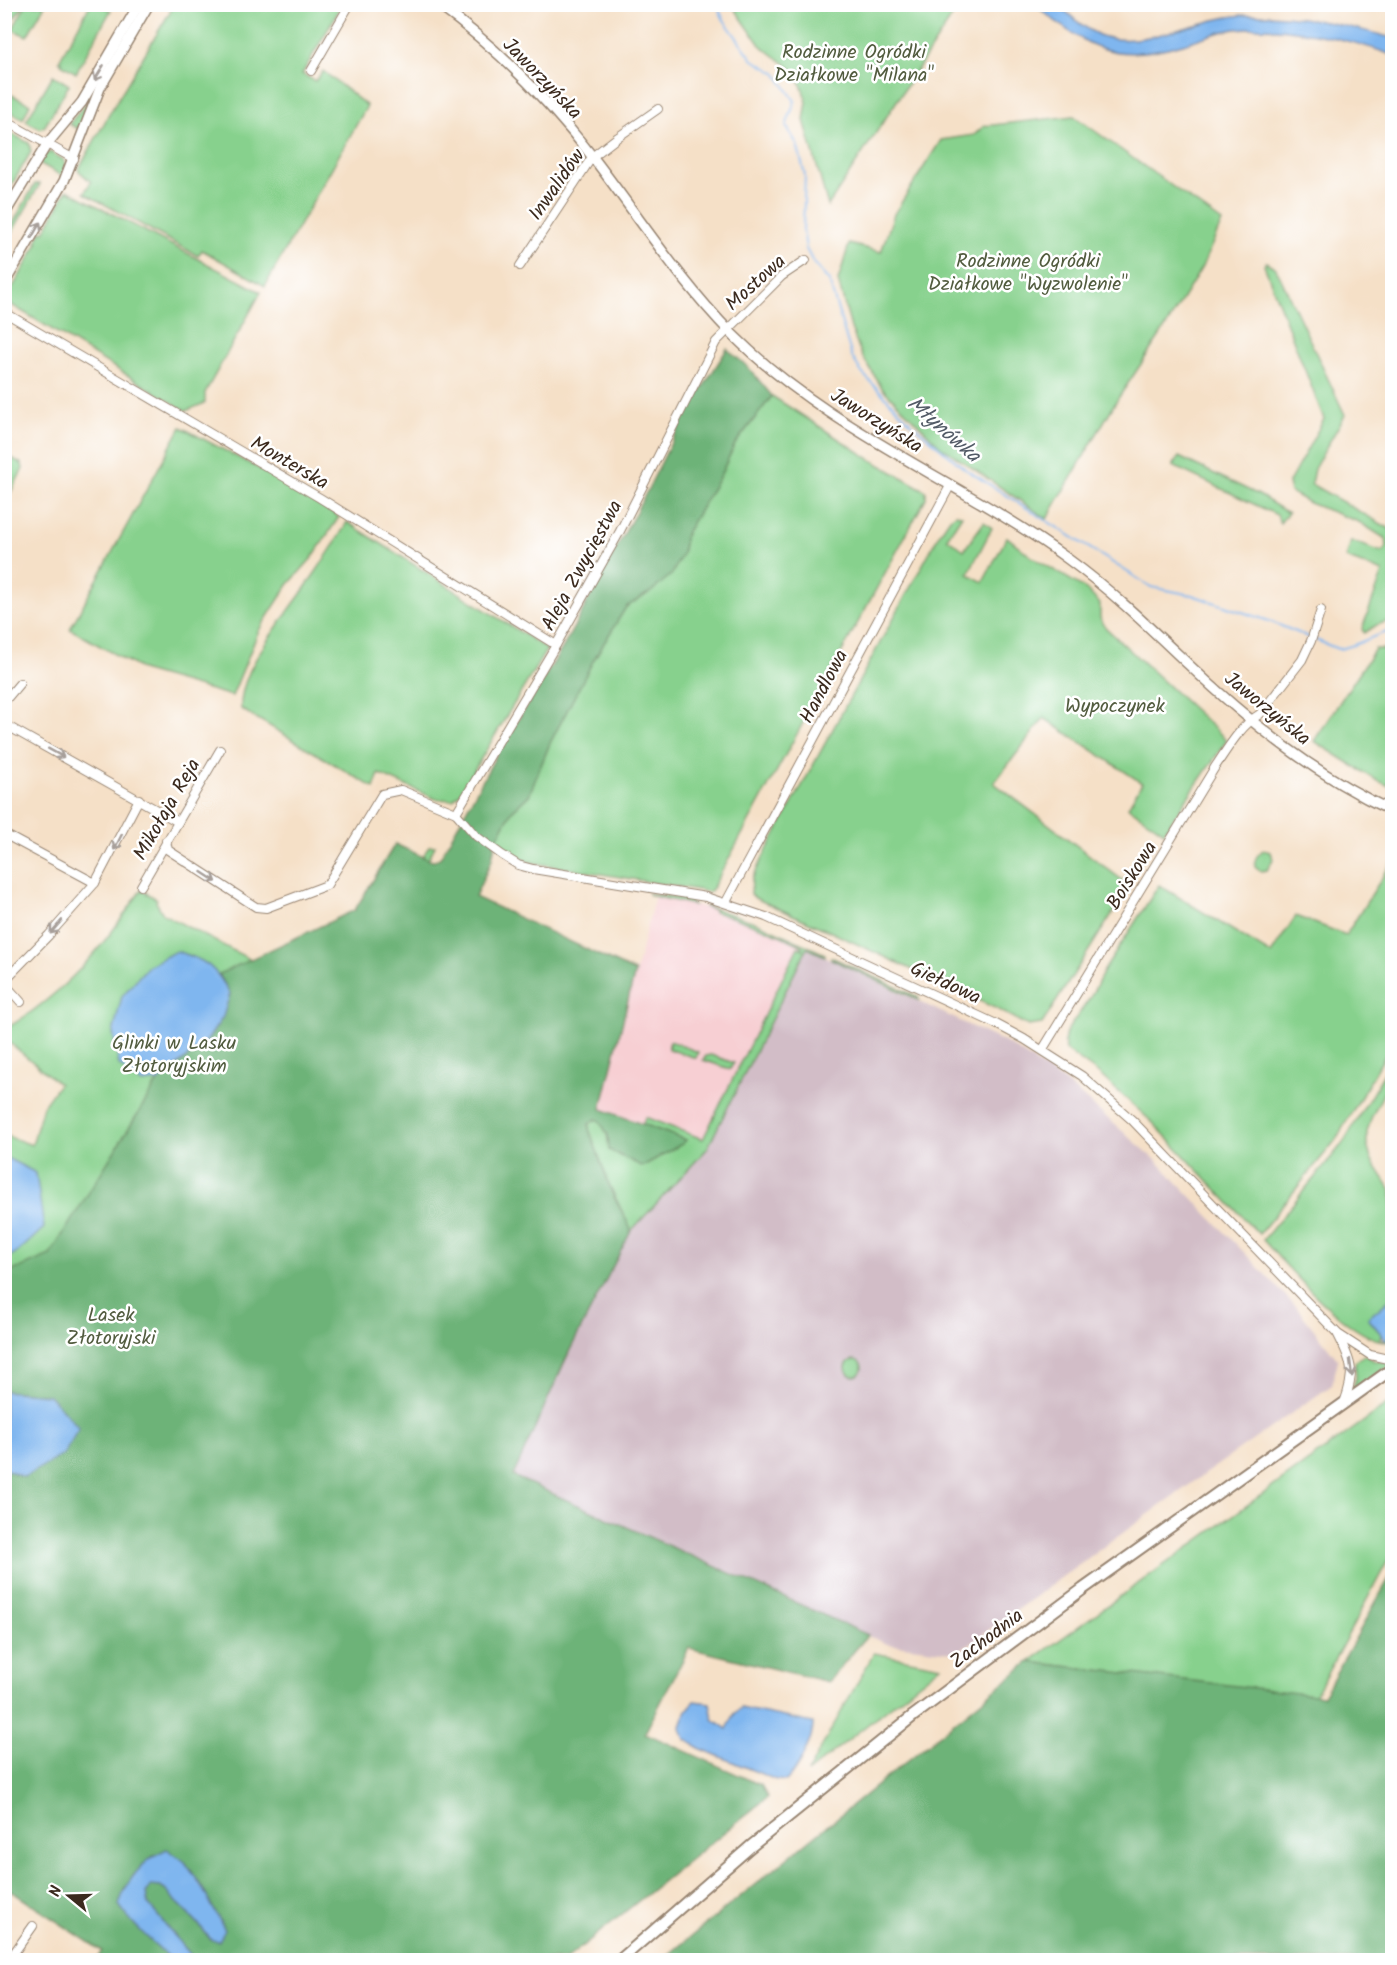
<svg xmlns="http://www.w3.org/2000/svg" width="1397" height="1965" viewBox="0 0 1397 1965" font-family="Kalam,sans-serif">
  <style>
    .built { fill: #f7cfd3 }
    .industrial { fill: #d2bdc7 }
    .green { fill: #87d18d; stroke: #617e56; stroke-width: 1.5 }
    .forest { fill: #6db378; stroke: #546e4b; stroke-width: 1.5 }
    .water { fill: #7fb6ef; stroke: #5d7086; stroke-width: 1.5 }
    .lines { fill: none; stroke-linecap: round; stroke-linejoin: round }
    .stream { stroke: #7fb6ef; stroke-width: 2 }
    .minor-casing { stroke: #988572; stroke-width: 10 }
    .tertiary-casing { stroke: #988572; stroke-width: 12 }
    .secondary-casing { stroke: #988572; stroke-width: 14 }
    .minor { stroke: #fff; stroke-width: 8 }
    .tertiary { stroke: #fff; stroke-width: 9 }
    .secondary { stroke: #fff; stroke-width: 10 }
    .oneway { stroke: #a79f9a }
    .labels { text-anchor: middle; stroke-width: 5; stroke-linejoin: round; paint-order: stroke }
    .park-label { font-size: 20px; fill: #525c3f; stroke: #fff }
    .street-label { font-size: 20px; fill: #3b2a1e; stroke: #fff }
    .water-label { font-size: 21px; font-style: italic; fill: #535b67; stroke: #fff }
  </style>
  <rect width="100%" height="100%" fill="#fff"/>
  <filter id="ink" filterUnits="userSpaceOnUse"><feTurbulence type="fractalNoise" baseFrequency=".0167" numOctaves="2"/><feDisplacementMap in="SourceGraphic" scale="12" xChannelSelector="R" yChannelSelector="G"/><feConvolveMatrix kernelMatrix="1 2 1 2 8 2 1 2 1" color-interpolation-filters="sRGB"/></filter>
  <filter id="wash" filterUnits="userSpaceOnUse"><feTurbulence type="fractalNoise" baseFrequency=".008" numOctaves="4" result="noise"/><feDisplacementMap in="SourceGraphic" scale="24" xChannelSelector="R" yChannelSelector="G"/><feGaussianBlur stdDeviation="1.35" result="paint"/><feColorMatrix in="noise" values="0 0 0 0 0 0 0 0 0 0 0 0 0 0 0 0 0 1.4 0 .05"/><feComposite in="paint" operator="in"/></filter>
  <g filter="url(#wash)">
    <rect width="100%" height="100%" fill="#f5e0c7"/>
    <polygon class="built" points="655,895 727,913 748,920 807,947 706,1147 601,1109"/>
    <polygon class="industrial" points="807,948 1008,1044 1065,1082 1155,1159 1297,1308 1338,1360 1332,1385 1203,1475 957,1653 887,1644 513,1476 570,1350 630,1232 707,1149"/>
    <g class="green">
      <polygon points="4,5 5,4 24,5 15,17 5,23"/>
      <polygon points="26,5 45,5 27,36 13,30 13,28"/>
      <polygon points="90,5 100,5 111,10 76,73 61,64 62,62 59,61"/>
      <polygon points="174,5 342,5 302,74 315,81 323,71 367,106 265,286 202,250 198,256 84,193 91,182 78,170 115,104"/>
      <polygon points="732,5 944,5 952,17 828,206 804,120 807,102 797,73 760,45"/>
      <polygon points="53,75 69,85 45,126 40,129 26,121"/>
      <polygon points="8,95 12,95 30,104 23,119 5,109 5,102"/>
      <polygon points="87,102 90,104 80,130 69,124"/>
      <polygon points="1074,116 1222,222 1202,267 1167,325 1115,403 1047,519 940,446 882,388 862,356 851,328 838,281 849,244 881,252 894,214 941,140 974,135 984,126"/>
      <polygon points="5,130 29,143 31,152 5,197"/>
      <polygon points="50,152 64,160 66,166 62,176 39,163 44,155"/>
      <polygon points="35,184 40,184 5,245 5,237"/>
      <polygon points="67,190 261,292 205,393 205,403 186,411 5,301 38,243 36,242 41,231 44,232"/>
      <polygon points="1266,262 1276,268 1345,415 1314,469 1311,484 1392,530 1392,620 1377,625 1364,633 1362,629 1383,572 1346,558 1351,541 1382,552 1387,547 1386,539 1359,522 1309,503 1290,492 1288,484 1324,419 1264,265"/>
      <polygon points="772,396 870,459 926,491 926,498 716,882 710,892 529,862 507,852 495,842 512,811 529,795 550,743 594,659 626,607 652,591 682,554 686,533 720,476 735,444"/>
      <polygon points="181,427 286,483 339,517 312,558 288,585 259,630 232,696 144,671 70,629"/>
      <polygon points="5,454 22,464 23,469 5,503"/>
      <polygon points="1179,457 1259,495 1288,513 1280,523 1277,515 1173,466"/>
      <polygon points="956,514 962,515 947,538 964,550 984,522 992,528 968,574 983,582 1007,537 1032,557 1086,589 1100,604 1100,618 1106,628 1227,740 1164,832 1128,807 1142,783 1044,718 994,783 1130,886 1042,1024 1028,1026 997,1009 831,932 755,898 751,894 752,879 763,857 940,533 950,518"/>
      <path d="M347 522 547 649 461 792 453 800 436 799 379 774 374 788 241 709C239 668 283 621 305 588 319 567 335 545 347 522Z"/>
      <polygon points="1375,649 1392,649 1392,787 1376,780 1314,741"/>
      <path d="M429 846H435L401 912 253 1147 5 1280 4 1135 32 1145 43 1106 59 1084 5 1039V1029C63 995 105 946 141 890L157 899 156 902 163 914 257 963 398 900Z"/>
      <path d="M1263 850 1271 852 1273 859 1267 870 1260 871 1255 867C1253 860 1258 854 1263 850Z"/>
      <polygon points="1392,862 1392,1044 1335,1141 1259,1234 1153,1123 1099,1074 1066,1050 1064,1042 1066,1032 1090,998 1105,969 1159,885 1271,954 1296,916 1346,935"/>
      <polygon points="648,893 689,899 694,905 649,895"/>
      <path d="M706 906 758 923 825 954V956L807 948 707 1149 630 1232 631 1230 608 1182 589 1129 590 1123 597 1119C607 1127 608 1138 609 1150L645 1165 682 1144 686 1140 643 1124 645 1117 703 1139 798 947 803 949 801 945C772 931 744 920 714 912V910L705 907Z"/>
      <polygon points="831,957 918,997 919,1000 831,959"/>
      <polygon points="670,1041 698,1052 696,1058 668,1049"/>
      <polygon points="710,1055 711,1055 734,1063 730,1069 703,1060 706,1056"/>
      <path d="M1392 1060V1077L1372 1116 1367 1132V1145L1371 1159 1392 1191V1298L1368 1318 1382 1335 1380 1338 1383 1340 1392 1334V1340C1359 1351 1285 1264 1263 1240L1343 1143Z"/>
      <polygon points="1365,1355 1373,1360 1392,1364 1352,1391 1356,1378 1355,1362"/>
      <circle cx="854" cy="1368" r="8"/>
      <polygon points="1392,1401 1392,1553 1315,1696 1029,1662"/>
      <polygon points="874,1653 941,1666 807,1773"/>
    </g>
    <g class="forest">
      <polygon points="727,349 748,367 772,396 735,444 720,476 686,533 682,554 672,574 652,591 626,607 594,659 550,743 529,795 512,811 495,842 492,859 475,897 635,972 601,1109 686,1140 682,1144 645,1165 641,1166 609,1150 608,1135 599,1120 596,1119 589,1124 589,1129 612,1193 629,1225 631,1231 570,1350 513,1476 868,1635 828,1682 689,1648 645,1733 761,1785 768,1797 565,1960 195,1960 148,1904 146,1893 152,1885 161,1886 197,1922 211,1940 225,1930 200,1884 185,1862 154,1855 134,1875 124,1890 147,1937 173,1960 96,1960 102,1951 5,1887 4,1469 24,1477 49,1395 5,1391 5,1274 50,1255 158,1081 206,1042 230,994 219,974 355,910 395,844 432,861 440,858 497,754 563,647 646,493 683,419"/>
      <polygon points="1392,1573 1392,1960 662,1960 1029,1662 1323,1696"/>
    </g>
    <g class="water">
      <path d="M1035 5H1059C1071 16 1083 28 1099 35 1141 52 1201 16 1247 15 1296 13 1346 25 1392 38V55C1350 39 1281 24 1236 29 1219 31 1200 39 1183 44 1112 64 1089 49 1035 5Z"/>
      <path d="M176 951C206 960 215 966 230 994L223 1017 206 1042 158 1081 142 1083 119 1065 113 1033 122 996 148 966Z"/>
      <polygon points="5,1157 36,1173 44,1228 18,1252 5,1259"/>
      <polygon points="1392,1298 1392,1334 1386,1340 1368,1318"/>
      <polygon points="4,1391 49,1395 79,1428 63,1455 24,1477 5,1469"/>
      <path d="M695 1701 710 1703 713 1719 727 1729 735 1713 741 1708 813 1723C814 1739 797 1770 786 1781L776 1780 699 1748 685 1739 680 1729 687 1710Z"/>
      <path d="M167 1849 185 1862 200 1884 225 1930 219 1941 211 1940 197 1922 161 1886 151 1885 146 1893 148 1904 195 1960H173C153 1943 134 1927 119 1905 126 1881 143 1859 167 1849Z"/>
    </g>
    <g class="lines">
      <path class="stream" d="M716 4 724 20 753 60 776 73 795 101 786 126 797 144 805 175 803 229 806 249 814 264 829 281 852 357 862 373 911 423 965 469 1151 587 1192 595 1269 621 1338 649C1358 647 1373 634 1392 631"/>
    </g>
  </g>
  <g filter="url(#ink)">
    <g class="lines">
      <defs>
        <g id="minor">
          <polyline points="311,71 350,4"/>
          <polyline points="4,120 74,159"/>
          <polyline points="520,266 592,157 618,137 658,109"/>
          <polyline points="4,312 320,498 556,645"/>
          <polyline points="4,629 5,629"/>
          <polyline points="4,702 20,683"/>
          <polyline points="4,724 178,822"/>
          <polyline points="456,813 556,645 619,533 716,342 782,276 806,260"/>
          <polyline points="4,834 95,883"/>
          <polyline points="166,841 168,850 256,907 266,908 327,885 382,794 401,790 456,813 476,836 502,855 518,865 533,869 706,897 766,917 994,1023 1024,1039 1082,1076 1132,1120 1338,1334 1370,1355 1392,1360"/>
          <polyline points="141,886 220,750"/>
          <polyline points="726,902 950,486"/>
          <polyline points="4,981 49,935 95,883 139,799"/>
          <polyline points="4,983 21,1002"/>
          <path d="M1043 1049 1215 767C1228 748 1240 726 1260 714L1302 660 1311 641 1321 610"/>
          <path d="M1338 1335C1353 1364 1355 1373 1344 1403"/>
          <polyline points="9,1960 33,1926"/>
        </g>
        <g id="tertiary">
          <path d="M437 4C497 47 550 102 595 160 640 219 680 281 732 334 829 431 959 480 1068 559 1112 591 1149 627 1188 664 1249 722 1315 775 1392 811"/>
          <polyline points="4,215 47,144 82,102 139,4"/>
          <polyline points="4,284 64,181 100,88 149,4"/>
        </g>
        <polyline id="secondary" points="620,1960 750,1847 913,1716 1083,1589 1392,1369"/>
      </defs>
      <use href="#minor" class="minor-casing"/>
      <use href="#tertiary" class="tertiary-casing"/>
      <use href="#secondary" class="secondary-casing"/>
      <use href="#minor" class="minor"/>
      <use href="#tertiary" class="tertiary"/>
      <use href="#secondary" class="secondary"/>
    </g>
    <defs><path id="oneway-shaft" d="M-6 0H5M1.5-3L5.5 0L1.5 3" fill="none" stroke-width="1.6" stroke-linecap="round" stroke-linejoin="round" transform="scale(1.5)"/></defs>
    <g class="oneway">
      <use href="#oneway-shaft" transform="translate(99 73) rotate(121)"/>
      <use href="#oneway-shaft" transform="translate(36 230) rotate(-60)"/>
      <use href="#oneway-shaft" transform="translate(56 753) rotate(29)"/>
      <use href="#oneway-shaft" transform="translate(118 842) rotate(117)"/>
      <use href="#oneway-shaft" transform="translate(209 877) rotate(33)"/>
      <use href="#oneway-shaft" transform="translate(56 927) rotate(131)"/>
      <use href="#oneway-shaft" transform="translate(1351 1368) rotate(83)"/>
    </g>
  </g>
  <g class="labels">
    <g class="park-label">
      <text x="854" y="58">Rodzinne Ogródki<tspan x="854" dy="23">Działkowe "Milana"</tspan></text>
      <text x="1028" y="267">Rodzinne Ogródki<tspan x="1028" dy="23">Działkowe "Wyzwolenie"</tspan></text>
      <text x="1115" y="712">Wypoczynek</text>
      <text x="174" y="1049">Glinki w Lasku<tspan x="174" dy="23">Złotoryjskim</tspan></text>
      <text x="111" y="1321">Lasek<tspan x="111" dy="23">Złotoryjski</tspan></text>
    </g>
    <g class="street-label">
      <text transform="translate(543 78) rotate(46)" y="7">Jaworzyńska</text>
      <text transform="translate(556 184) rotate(-55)" y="7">Inwalidów</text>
      <text transform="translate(755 282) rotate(-42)" y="7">Mostowa</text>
      <text transform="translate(877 420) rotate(32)" y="7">Jaworzyńska</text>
      <text transform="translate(290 462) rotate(30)" y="7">Monterska</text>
      <text transform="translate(581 565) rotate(-61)" y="7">Aleja Zwycięstwa</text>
      <text transform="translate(823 686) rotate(-62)" y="7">Handlowa</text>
      <text transform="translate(1268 708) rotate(39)" y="7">Jaworzyńska</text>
      <text transform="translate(166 809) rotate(-60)" y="7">Mikołaja Reja</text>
      <text transform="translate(1131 875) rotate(-58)" y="7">Boiskowa</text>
      <text transform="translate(946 982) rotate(25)" y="7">Giełdowa</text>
      <text transform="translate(986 1638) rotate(-37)" y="7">Zachodnia</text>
    </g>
    <g class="water-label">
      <text transform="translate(944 429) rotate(41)" y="7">Młynówka</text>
    </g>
  </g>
  <rect width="1397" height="1965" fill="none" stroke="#fff" stroke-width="24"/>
  <g transform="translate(69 1896) rotate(289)" stroke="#ffffff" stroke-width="4.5" paint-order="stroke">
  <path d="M0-4.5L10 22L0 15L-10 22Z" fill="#3b2a1e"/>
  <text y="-9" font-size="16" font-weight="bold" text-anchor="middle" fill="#3b2a1e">N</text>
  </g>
</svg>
